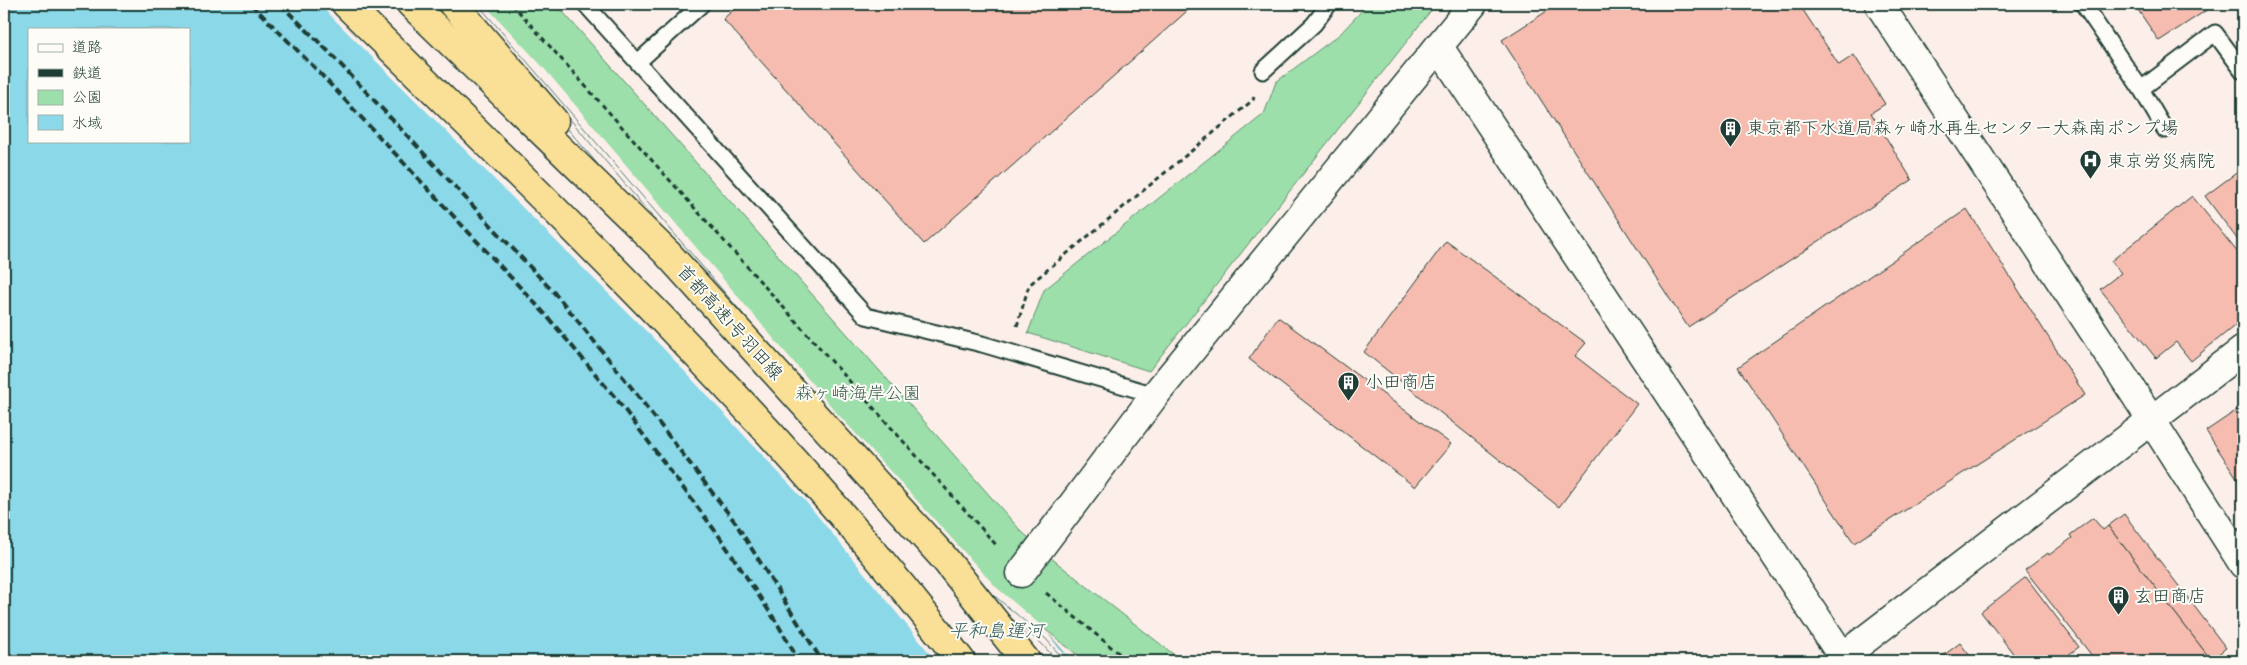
<svg xmlns="http://www.w3.org/2000/svg" width="2247" height="665" viewBox="0 0 2247 665" font-family="Dekko,'Klee One',sans-serif">
  <style>
    .green { fill: #9cdfaa; stroke: #5e8e6f }
    .water { fill: #8ad8e8; stroke: #5f9aa0; fill-rule: evenodd }
    .pier { fill: #fcefe9 }
    .lines { fill: none; stroke-linecap: round; stroke-linejoin: round }
    .shore { stroke: #4a7b7c; stroke-width: 1 }
    .building { fill: #f6bcb0; stroke: #1f3d34 }
    .service-casing { stroke: #1f3d34; stroke-width: 19 }
    .minor-casing { stroke: #1f3d34; stroke-width: 31 }
    .tertiary-casing { stroke: #1f3d34; stroke-width: 31 }
    .motorway-casing { stroke: #1f3d34; stroke-width: 31 }
    .path { stroke: #1f3d34; stroke-width: 3; stroke-dasharray: 5 4; stroke-linecap: butt }
    .service { stroke: #fdfcf7; stroke-width: 15 }
    .minor { stroke: #fdfcf7; stroke-width: 28 }
    .tertiary { stroke: #fdfcf7; stroke-width: 28 }
    .motorway { stroke: #fadf96; stroke-width: 28 }
    .rail { stroke: #1f3d34; stroke-width: 4; stroke-dasharray: 8 4; stroke-linecap: butt }
    .labels { text-anchor: middle; stroke-width: 4; stroke-linejoin: round; paint-order: stroke }
    .poi-label { font-size: 18px; fill: #1f3d34; stroke: #fdfcf7; text-anchor: start }
    .street-label { font-size: 18px; fill: #1f3d34; stroke: #fdfcf7 }
    .park-label { font-size: 18px; fill: #385d4c; stroke: #fdfcf7 }
    .water-label { font-size: 19px; font-style: italic; fill: #345c58; stroke: #fdfcf7 }
  </style>
  <rect width="100%" height="100%" fill="#fcefe9"/>
  <filter id="ink" filterUnits="userSpaceOnUse"><feTurbulence type="fractalNoise" baseFrequency=".02" numOctaves="2"/><feDisplacementMap in="SourceGraphic" scale="10" xChannelSelector="R" yChannelSelector="G"/><feConvolveMatrix kernelMatrix="1 2 1 2 8 2 1 2 1" color-interpolation-filters="sRGB"/></filter>
  <g filter="url(#ink)">
    <g class="green">
      <polygon points="484,4 556,4 1021,531 1056,562 1182,661 1085,661 994,589 834,414"/>
      <polygon points="1368,4 1436,4 1149,371 1028,333 1044,290 1264,114 1276,82 1340,34"/>
    </g>
    <path class="water" d="M4 4H484L834 414 994 589 1050 636 1072 661H4ZM29 29H189V141H29Z"/>
    <polygon class="pier" points="319,4 484,4 542,66 836,412 996,587 1044,628 1068,661 936,661 807,503 662,347"/>
    <g class="lines">
      <g class="shore">
        <polyline points="481,4 482,9 749,321"/>
        <polyline points="569,118 657,222"/>
        <polyline points="567,128 600,167"/>
        <polyline points="991,593 1046,639 1065,661"/>
        <polyline points="1011,618 1042,644 1057,661"/>
      </g>
    </g>
    <g class="building">
      <polygon points="740,4 1195,4 924,244 723,19"/>
      <polygon points="1558,4 1799,4 1839,65 1854,55 1885,104 1871,113 1912,180 1688,327 1502,40"/>
      <polygon points="2134,4 2216,4 2159,41"/>
      <polygon points="2243,168 2243,247 2205,196"/>
      <polygon points="2192,196 2243,259 2243,319 2191,361 2176,342 2156,358 2100,289 2121,273 2111,261"/>
      <polygon points="1967,209 2085,395 1854,543 1738,367"/>
      <polygon points="1446,241 1586,343 1575,356 1637,404 1559,507 1364,352"/>
      <polygon points="1278,317 1451,444 1415,487 1249,359"/>
      <polygon points="2243,406 2243,487 2206,431"/>
      <polygon points="2124,514 2226,648 2211,660 2108,526"/>
      <polygon points="2093,518 2103,530 2108,526 2212,661 2096,661 2025,570 2048,553 2049,555 2072,538 2070,535"/>
      <polygon points="2026,577 2079,647 2060,661 2019,661 1981,612"/>
      <polygon points="1960,643 1974,661 1936,661"/>
    </g>
    <g class="lines">
      <defs>
        <g id="service">
          <polyline points="585,4 866,316 982,344 1155,395"/>
          <polyline points="2083,4 2141,89 2215,33 2243,71"/>
          <polyline points="638,62 702,4"/>
          <polyline points="1263,71 1314,24 1329,4"/>
          <polyline points="2141,89 2165,130"/>
        </g>
        <g id="minor">
          <polyline points="1879,4 2136,396 2243,564"/>
          <polyline points="1439,47 1842,656"/>
          <polyline points="1837,661 2243,350"/>
        </g>
        <polyline id="tertiary" points="1021,573 1155,395 1473,4"/>
        <g id="motorway">
          <path d="M346 4C560 215 778 422 961 661"/>
          <polyline points="411,4 667,253 944,558 1026,661"/>
          <polyline points="453,4 554,121"/>
        </g>
      </defs>
      <use href="#service" class="service-casing"/>
      <use href="#minor" class="minor-casing"/>
      <use href="#tertiary" class="tertiary-casing"/>
      <use href="#motorway" class="motorway-casing"/>
      <g class="path">
        <polyline points="512,4 998,547"/>
        <polyline points="1017,326 1029,285 1253,100 1254,97"/>
        <polyline points="1046,593 1128,661"/>
      </g>
      <use href="#service" class="service"/>
      <use href="#minor" class="minor"/>
      <use href="#tertiary" class="tertiary"/>
      <use href="#motorway" class="motorway"/>
      <g class="rail">
        <polyline points="251,4 315,68 546,315 618,401 719,536 777,623 799,661"/>
        <polyline points="280,4 328,51 560,299 631,387 735,522 822,661"/>
      </g>
    </g>
  </g>
  <defs>
    <symbol id="building-pin" viewBox="-11 -11 22 30"><path d="M0 17L-7.5 6A9.5 9.5 0 1 1 7.5 6Z" fill="#1f3d34" stroke="#fdfcf7"/><path d="M-4-6H4V6H1V3H-1V6H-4ZM-2.5-4.3h1.7v1.8h-1.7ZM.8-4.3h1.7v1.8H.8ZM-2.5-1h1.7V.8h-1.7ZM.8-1h1.7V.8H.8Z" fill="#fff"/></symbol>
    <symbol id="hospital-pin" viewBox="-11 -11 22 30"><path d="M0 17L-7.5 6A9.5 9.5 0 1 1 7.5 6Z" fill="#1f3d34" stroke="#fdfcf7"/><path d="M-5-5h3v3.5h4V-5h3V5h-3V1.5h-4V5h-3Z" fill="#fff"/></symbol>
  </defs>
  <g fill-rule="evenodd">
    <use href="#building-pin" x="1718" y="116" width="25" height="34"/>
    <use href="#hospital-pin" x="2078" y="148" width="25" height="34"/>
    <use href="#building-pin" x="1336" y="370" width="25" height="34"/>
    <use href="#building-pin" x="2106" y="584" width="25" height="34"/>
  </g>
  <g class="labels">
    <g class="poi-label">
      <text x="1747" y="134">東京都下水道局森ヶ崎水再生センター大森南ポンプ場</text>
      <text x="2107" y="167">東京労災病院</text>
      <text x="1365" y="388">小田商店</text>
      <text x="2134" y="602">玄田商店</text>
    </g>
    <g class="street-label">
      <text transform="translate(730 322) rotate(48)" y="6">首都高速1号羽田線</text>
    </g>
    <g class="park-label">
      <text x="858" y="399">森ヶ崎海岸公園</text>
    </g>
    <g class="water-label">
      <text x="996" y="637">平和島運河</text>
    </g>
  </g>
  <rect width="2247" height="665" fill="none" stroke="#fdfcf7" stroke-width="20"/>
  <rect x="10" y="10" width="2227" height="645" fill="none" stroke="#1f3d34" stroke-width="2" filter="url(#ink)"/>
  <rect x="28" y="28" width="162" height="115" fill="#fdfcf7" stroke="#a4b0a9"/>
  <rect x="38" y="44" width="25" height="8" fill="#fdfcf7" stroke="#a4b0a9"/>
  <text x="72" y="52" font-size="15" fill="#1f3d34">道路</text>
  <rect x="38" y="69" width="25" height="8" fill="#1f3d34" stroke="#a4b0a9"/>
  <text x="72" y="78" font-size="15" fill="#1f3d34">鉄道</text>
  <rect x="38" y="90" width="25" height="15" fill="#9cdfaa" stroke="#a4b0a9"/>
  <text x="72" y="102" font-size="15" fill="#1f3d34">公園</text>
  <rect x="38" y="115" width="25" height="15" fill="#8ad8e8" stroke="#a4b0a9"/>
  <text x="72" y="128" font-size="15" fill="#1f3d34">水域</text>
</svg>
